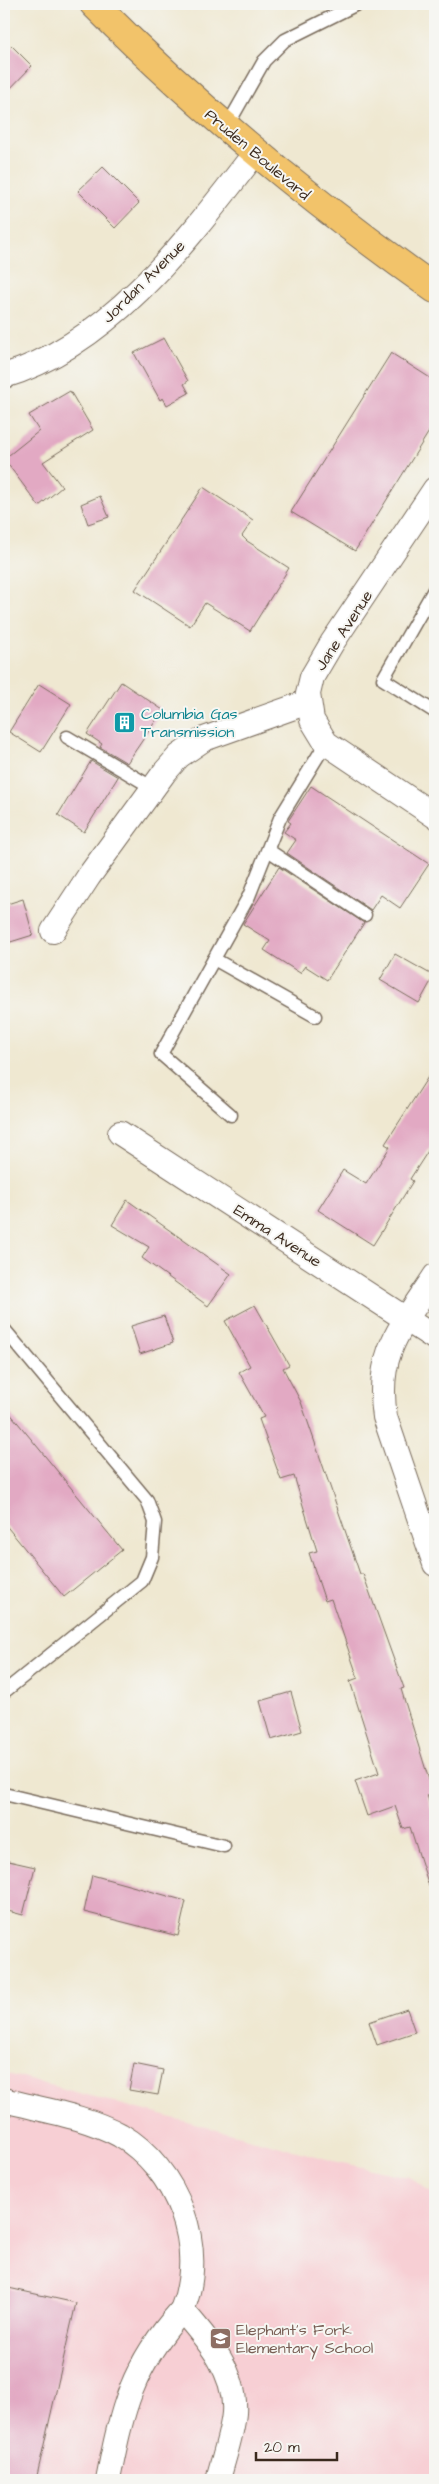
<svg xmlns="http://www.w3.org/2000/svg" width="439" height="2484" viewBox="0 0 439 2484" font-family="'Architects Daughter',sans-serif">
  <style>
    .built { fill: #f7cfd4 }
    .building { fill: #e2a9c3 }
    .lines { fill: none; stroke-linecap: round; stroke-linejoin: round }
    .service-casing { stroke: #7a6c5d; stroke-width: 15 }
    .minor-casing { stroke: #7a6c5d; stroke-width: 26 }
    .primary-casing { stroke: #7a6c5d; stroke-width: 30 }
    .service { stroke: #fff; stroke-width: 12 }
    .minor { stroke: #fff; stroke-width: 24 }
    .primary { stroke: #f2c36a; stroke-width: 28 }
    .labels { text-anchor: middle; stroke-width: 4; stroke-linejoin: round; paint-order: stroke }
    .street-label { font-size: 16px; fill: #3b2a1e; stroke: #f6f6f2 }
    .culture-label { font-size: 16px; fill: #0d838f; stroke: #f6f6f2; text-anchor: start }
    .education-label { font-size: 16px; fill: #785e54; stroke: #f6f6f2; text-anchor: start }
  </style>
  <rect width="100%" height="100%" fill="#f6f6f2"/>
  <filter id="ink" filterUnits="userSpaceOnUse"><feTurbulence type="fractalNoise" baseFrequency=".02" numOctaves="2"/><feDisplacementMap in="SourceGraphic" scale="10" xChannelSelector="R" yChannelSelector="G"/><feConvolveMatrix kernelMatrix="1 2 1 2 8 2 1 2 1" color-interpolation-filters="sRGB"/></filter>
  <filter id="wash" filterUnits="userSpaceOnUse"><feTurbulence type="fractalNoise" baseFrequency=".0096" numOctaves="4" result="noise"/><feDisplacementMap in="SourceGraphic" scale="20" xChannelSelector="R" yChannelSelector="G"/><feGaussianBlur stdDeviation="1.12" result="paint"/><feColorMatrix in="noise" values="0 0 0 0 0 0 0 0 0 0 0 0 0 0 0 0 0 1.4 0 .05"/><feComposite in="paint" operator="in"/></filter>
  <g filter="url(#wash)">
    <rect width="100%" height="100%" fill="#efe8d1"/>
    <polygon class="built" points="4,2073 338,2162 409,2177 435,2195 435,2480 4,2480"/>
    <g id="blocks">
      <g class="building">
        <polygon points="4,38 32,66 4,95"/>
        <polygon points="103,167 139,203 115,228 78,191"/>
        <polygon points="164,338 188,381 184,384 189,393 167,405 163,398 160,400 134,353"/>
        <polygon points="391,353 435,381 435,422 355,551 291,512"/>
        <polygon points="70,391 93,430 43,462 62,487 39,506 4,459 39,431 29,415"/>
        <polygon points="203,487 253,520 242,536 247,541 289,568 250,631 205,603 190,626 135,590"/>
        <polygon points="100,496 109,517 88,524 81,504"/>
        <polygon points="121,682 163,710 127,763 100,747 102,744 87,734"/>
        <polygon points="39,684 71,704 41,752 9,732"/>
        <polygon points="91,761 118,777 84,832 58,815"/>
        <polygon points="311,786 429,864 400,908 381,895 371,910 287,853 296,840 284,832 291,823 288,821"/>
        <polygon points="279,867 364,923 327,980 305,966 300,973 264,950 270,941 243,924"/>
        <polygon points="23,899 33,935 4,944 4,905"/>
        <polygon points="395,954 434,976 419,1003 380,980"/>
        <polygon points="435,1066 435,1140 410,1179 413,1181 373,1245 318,1210 343,1170 366,1184 390,1147 385,1144"/>
        <polygon points="127,1200 231,1274 208,1306 142,1258 149,1247 112,1225"/>
        <polygon points="255,1305 289,1365 283,1368 301,1402 360,1574 363,1574 404,1688 401,1689 433,1793 427,1795 435,1820 435,1891 431,1892 410,1827 403,1829 395,1806 367,1816 355,1781 379,1773 350,1681 358,1678 331,1599 325,1601 309,1553 317,1551 294,1476 281,1480 259,1419 264,1417 239,1372 250,1366 225,1321"/>
        <polygon points="164,1316 173,1343 140,1354 131,1326"/>
        <polygon points="4,1406 122,1550 64,1597 4,1523"/>
        <polygon points="291,1692 302,1731 271,1740 260,1701"/>
        <polygon points="4,1860 35,1867 23,1915 4,1910"/>
        <polygon points="92,1875 186,1901 178,1936 84,1912"/>
        <polygon points="407,2009 415,2032 377,2045 369,2022"/>
        <polygon points="134,2064 163,2070 158,2095 129,2090"/>
        <polygon points="4,2287 76,2303 36,2480 4,2480"/>
      </g>
    </g>
  </g>
  <g filter="url(#ink)">
    <use href="#blocks" fill-opacity="0" stroke="#7a6c5d" stroke-width="1"/>
    <g class="lines">
      <defs>
        <g id="service">
          <polyline points="226,128 264,61 285,40 357,4"/>
          <polyline points="435,588 383,679 435,712"/>
          <polyline points="67,737 153,788"/>
          <polyline points="268,850 365,915"/>
          <polyline points="214,959 315,1016"/>
          <polyline points="231,1115 161,1054 249,896 280,818 326,743"/>
          <polyline points="4,1329 147,1500 155,1522 152,1557 142,1581 4,1692"/>
          <polyline points="4,1794 224,1846"/>
        </g>
        <g id="minor">
          <path d="M4 376C111 344 189 238 255 153"/>
          <polyline points="435,489 332,643 312,677 308,694 312,720 326,743 435,816"/>
          <polyline points="53,931 89,876 164,773 179,756 204,739 308,702"/>
          <polyline points="120,1133 435,1338"/>
          <path d="M435 1276C402 1327 375 1351 385 1417L435 1564"/>
          <path d="M4 2100C42 2110 85 2116 120 2135 177 2168 208 2248 182 2310"/>
          <path d="M108 2480C122 2408 132 2366 182 2310 207 2339 237 2372 234 2413 232 2435 223 2459 218 2480"/>
        </g>
        <path id="primary" d="M94 4C200 111 312 202 435 289"/>
      </defs>
      <use href="#service" class="service-casing"/>
      <use href="#minor" class="minor-casing"/>
      <use href="#primary" class="primary-casing"/>
      <use href="#service" class="service"/>
      <use href="#minor" class="minor"/>
      <use href="#primary" class="primary"/>
    </g>
  </g>
  <defs>
    <symbol id="building-square" viewBox="-11 -11 22 22"><rect x="-9" y="-9" width="18" height="18" rx="4" fill="#0f9aa8" stroke="#f6f6f2"/><path d="M-4-6H4V6H1V3H-1V6H-4ZM-2.5-4.3h1.7v1.8h-1.7ZM.8-4.3h1.7v1.8H.8ZM-2.5-1h1.7V.8h-1.7ZM.8-1h1.7V.8H.8Z" fill="#fff"/></symbol>
    <symbol id="school-square" viewBox="-11 -11 22 22"><rect x="-9" y="-9" width="18" height="18" rx="4" fill="#8d6e63" stroke="#f6f6f2"/><path d="M0-5L7-2L0 1L-7-2ZM-4 1L0 2.5L4 1V4Q0 6-4 4Z" fill="#fff"/></symbol>
  </defs>
  <g fill-rule="evenodd">
    <use href="#building-square" x="112" y="710" width="25" height="25"/>
    <use href="#school-square" x="208" y="2326" width="25" height="25"/>
  </g>
  <g class="labels">
    <g class="street-label">
      <text transform="translate(258 154) rotate(40)" y="6">Pruden Boulevard</text>
      <text transform="translate(143 281) rotate(-45)" y="6">Jordan Avenue</text>
      <text transform="translate(343 630) rotate(-57)" y="6">Jane Avenue</text>
      <text transform="translate(278 1235) rotate(33)" y="6">Emma Avenue</text>
    </g>
    <g class="culture-label">
      <text x="141" y="719">Columbia Gas<tspan x="141" dy="18">Transmission</tspan></text>
    </g>
    <g class="education-label">
      <text x="236" y="2335">Elephant's Fork<tspan x="236" dy="18">Elementary School</tspan></text>
    </g>
  </g>
  <rect width="439" height="2484" fill="none" stroke="#f6f6f2" stroke-width="20"/>
  <path d="M256 2452v8h81v-8" fill="none" stroke="#3b2a1e" stroke-width="2.5"/>
  <text x="264" y="2452" font-size="15" fill="#3b2a1e" stroke="#f6f6f2" stroke-width="4" paint-order="stroke">20 m</text>
</svg>
